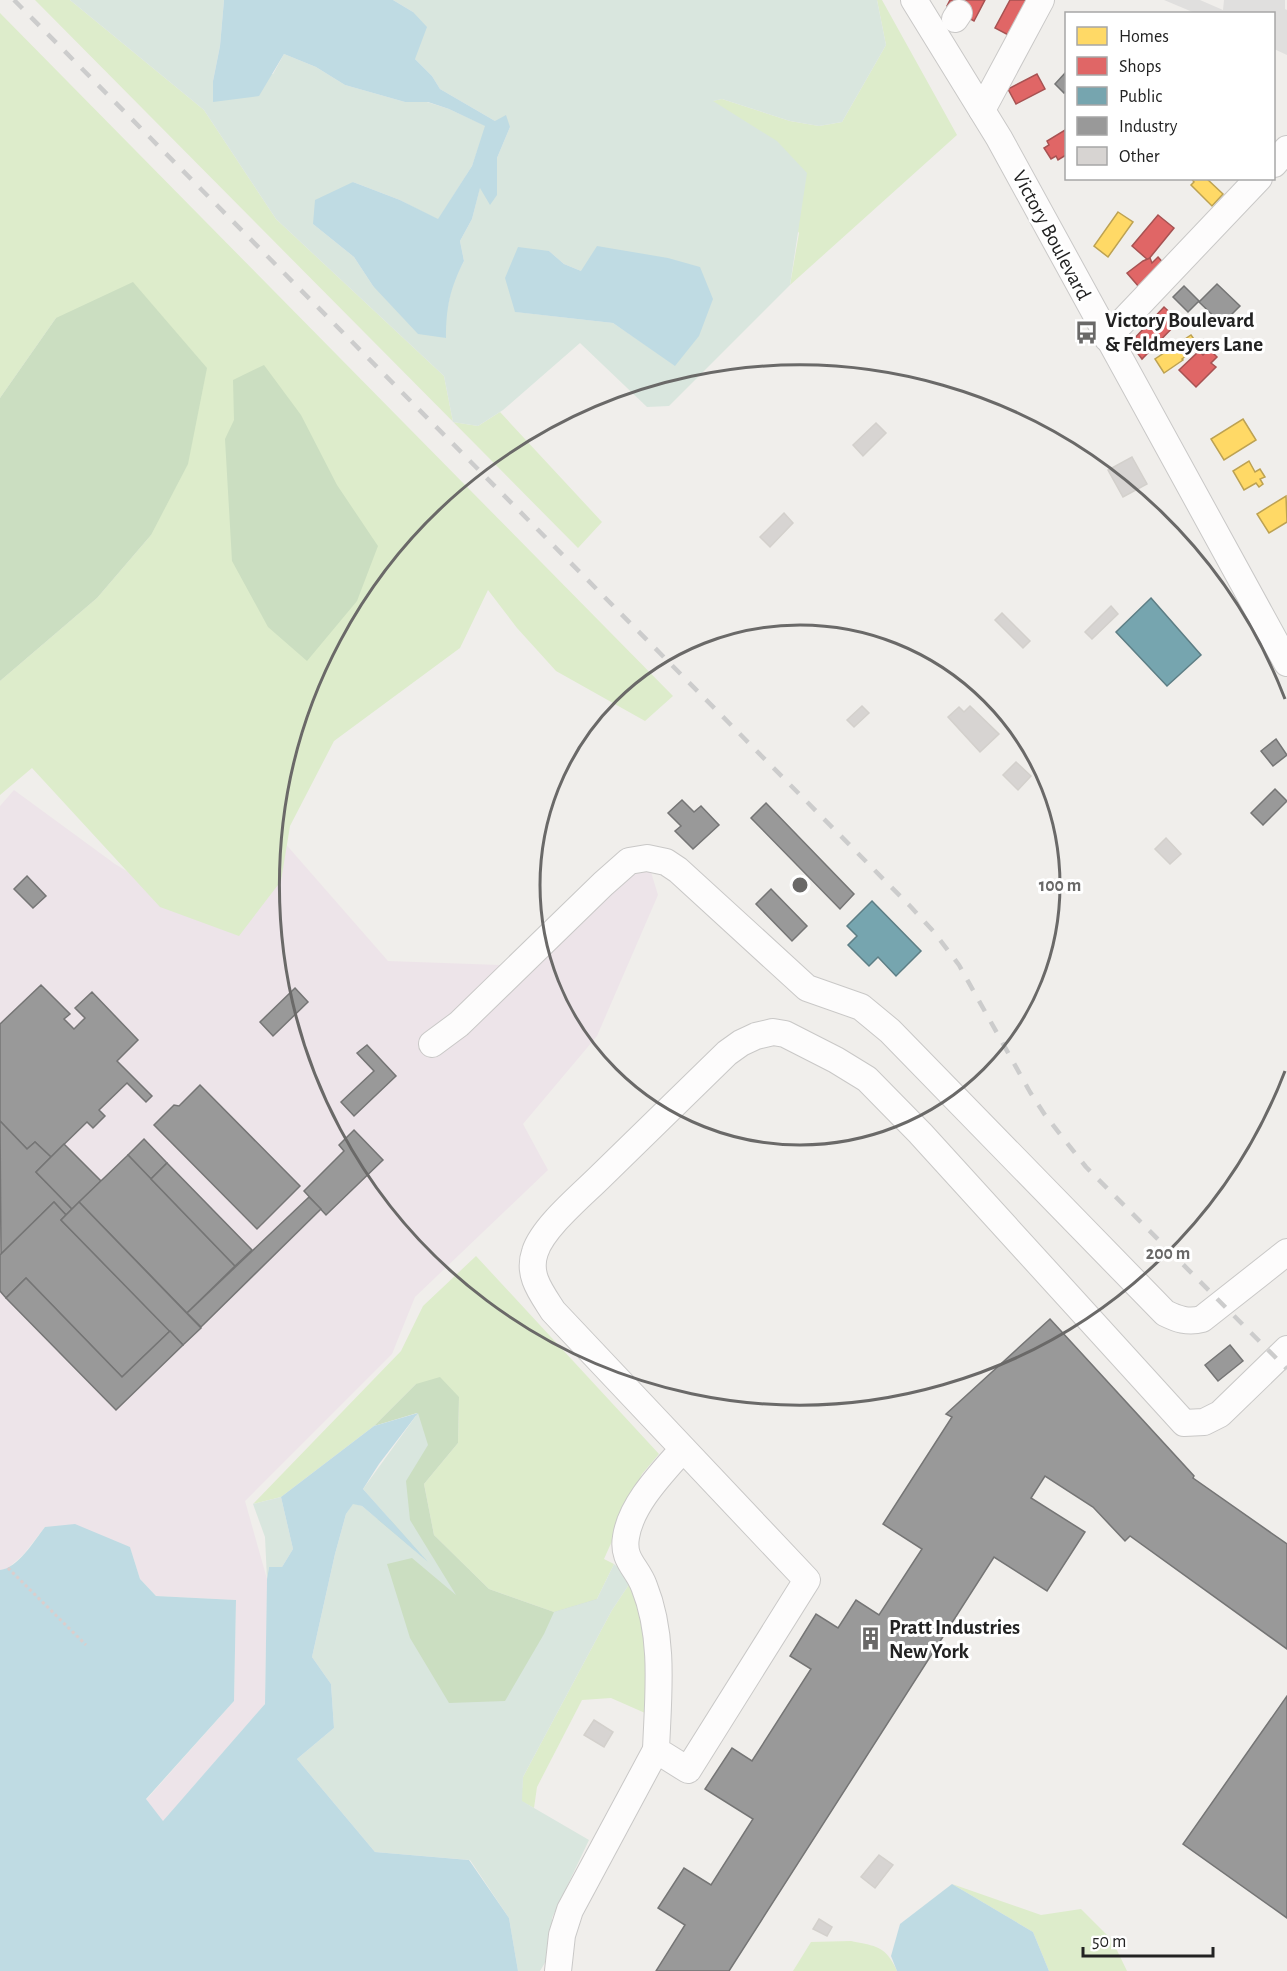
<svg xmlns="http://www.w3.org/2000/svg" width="1287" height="1971" viewBox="0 0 1287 1971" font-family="'Alegreya Sans',sans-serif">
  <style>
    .industrial { fill: #ede4e9 }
    .grass { fill: #ddeccb }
    .forest { fill: #cbdec1 }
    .wetland { fill: #d9e6de; fill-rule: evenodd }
    .parking { fill: #e0dfde }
    .water { fill: #bfdbe3 }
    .homes { fill: #ffd966; stroke: #bda252; stroke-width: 1.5 }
    .shops { fill: #e06666; stroke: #a75252; stroke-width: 1.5 }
    .public { fill: #76a5af; stroke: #5d7e85; stroke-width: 1.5 }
    .industry { fill: #999; stroke: #757575; stroke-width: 1.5 }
    .building { fill: #d7d4d2; stroke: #d3d0cc; stroke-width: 1.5 }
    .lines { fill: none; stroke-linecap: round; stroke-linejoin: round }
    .minor-casing { stroke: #c9c8c7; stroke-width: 28 }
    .path { stroke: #dccecd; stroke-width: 3; stroke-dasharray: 3 3; stroke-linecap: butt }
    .minor { stroke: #fdfcfc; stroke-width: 26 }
    .rail { stroke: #ccc; stroke-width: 4.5; stroke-dasharray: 12 12; stroke-linecap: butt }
    .ring { fill: none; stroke: #6a6968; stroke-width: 3 }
    .labels { text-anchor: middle; stroke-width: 6; stroke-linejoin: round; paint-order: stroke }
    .street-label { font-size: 21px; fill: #222; stroke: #fff }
    .poi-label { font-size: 21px; font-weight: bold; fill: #222; stroke: #fff; text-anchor: start }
    .centre { fill: #6a6968; stroke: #fff; stroke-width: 3 }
    .ring-label { font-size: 18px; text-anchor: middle; font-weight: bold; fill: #6a6968; stroke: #fff; stroke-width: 6; stroke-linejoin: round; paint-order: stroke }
  </style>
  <rect width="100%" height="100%" fill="#f0eeeb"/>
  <polygon class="industrial" points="14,790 115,864 221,928 283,841 388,961 500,965 644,849 658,895 597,1036 523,1124 548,1170 415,1297 392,1354 245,1501 267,1579 265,1704 163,1822 146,1800 234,1701 236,1600 156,1596 140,1579 130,1547 45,1527 23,1555 8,1568 0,1570 0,806"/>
  <g class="grass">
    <polygon points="35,0 70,0 204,110 276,219 444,376 453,422 478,426 500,412 602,522 578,548"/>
    <polygon points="877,0 882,0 957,135 790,285 799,233 712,101 722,99 790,121 819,126 842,122 886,45"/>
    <polygon points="0,13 673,696 645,721 556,671 517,628 488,590 460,648 334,741 290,826 281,881 239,936 160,907 32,768 0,795 0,681 97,598 151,535 56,318 0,398"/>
    <polygon points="476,1256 659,1454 642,1474 604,1559 614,1564 597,1599 554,1612 489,1589 434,1535 424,1484 458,1443 459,1397 416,1384 374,1426 281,1497 253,1504 401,1351 423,1306"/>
    <polygon points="629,1577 643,1612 649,1657 645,1713 611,1698 582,1700 537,1787 534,1808 521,1801 523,1777 612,1610 628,1586"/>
    <polygon points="952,1884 1041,1915 1081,1909 1112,1940 1127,1971 1049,1971 1033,1932"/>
    <path d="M851 1941C876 1946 886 1946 897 1971H793L811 1942Z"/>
  </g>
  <g class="forest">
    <polygon points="133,282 207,368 188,464 151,535 97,598 0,681 0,398 56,318"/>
    <polygon points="264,365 301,415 337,485 378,546 357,601 307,661 268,627 232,561 225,439 234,420 233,380"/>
    <polygon points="440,1377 459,1397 458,1443 424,1484 434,1535 489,1589 554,1612 597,1599 480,1807 346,1514 390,1521 417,1413 374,1426 416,1384"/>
  </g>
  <g class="wetland">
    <path d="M70 0H224L220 46 213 81 273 74 284 54 316 67 345 85 405 102H427L449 109 486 126 472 166 438 220 400 200 353 182 313 224 354 257 373 286 445 338 446 314 453 282 464 261 460 241 472 219 480 187 497 195V158L510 127 495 121 440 89 432 76 415 59 413 12 393 0H877L886 45 842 122 819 126 790 121 722 99 713 101 777 141 807 173 790 285 669 406 647 407 580 343 503 410 478 426 453 422 444 376 276 219 204 110ZM549 251 564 264 581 271 675 365 613 323 516 312Z"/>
    <polygon points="418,1413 428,1445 406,1481 410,1520 456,1595 412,1558 387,1564 410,1638 449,1703 505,1701 544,1634 554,1612 597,1599 614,1564 629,1577 628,1586 612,1610 523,1777 522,1801 589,1840 552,1918 552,1951 540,1971 518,1971 509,1918 470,1860 375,1852 297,1759 334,1728 331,1684 312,1657 335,1554 346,1514 353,1503 362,1506 423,1557 363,1489"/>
    <polygon points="281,1497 293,1549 282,1567 269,1567 267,1579 265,1537 253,1504"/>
  </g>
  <polygon class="parking" points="1164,0 1200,0 1223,10 1224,0 1285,0 1285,9 1287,10 1287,55 1274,49 1274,14 1195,13"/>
  <g class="water">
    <path d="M224 0H393L413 12 427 27 415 59 432 76 440 89 495 121 506 115 510 127 497 158V195L490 205 480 188 472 219 460 241 464 261C450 288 446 308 446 338L418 334 373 286 354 257 313 224 315 200 353 182 400 200 438 219 472 166 485 126 449 109 428 102H405L345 85 316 67 284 54 259 96 213 102V81L220 46Z"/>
    <polygon points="597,246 668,258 700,267 713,299 699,336 675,366 613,323 515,312 505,278 518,247 549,251 564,264 581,271"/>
    <path d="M418 1413 379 1464 363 1489 428 1562 362 1506 353 1504 346 1514 335 1554 312 1657 331 1684 334 1728 297 1759 375 1852 469 1860 509 1918 518 1971H0V1570C18 1568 34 1541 45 1527L75 1524 130 1547 140 1579 156 1596 236 1600 234 1701 146 1799 163 1821 265 1704 267 1579 269 1567H282L293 1549 281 1497 374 1426Z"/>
    <polygon points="952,1884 1033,1932 1049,1971 897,1971 891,1956 900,1924"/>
  </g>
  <g class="homes">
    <polygon points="1191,178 1206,178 1223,194 1212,206 1191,185 1194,182"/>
    <polygon points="1118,212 1133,222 1108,257 1094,246"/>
    <polygon points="1191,335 1199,346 1182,359 1183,360 1164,373 1155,359"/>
    <polygon points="1243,419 1256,440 1224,460 1211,439"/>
    <polygon points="1249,461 1255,472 1260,469 1265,477 1260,479 1263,484 1259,487 1256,483 1244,490 1233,471"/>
    <polygon points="1286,496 1287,522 1269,533 1257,514"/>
  </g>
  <g class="shops">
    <polygon points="950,0 985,0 974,21 947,6"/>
    <polygon points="1010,0 1036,0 1016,39 995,28"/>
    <polygon points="1037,74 1045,89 1016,104 1008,89"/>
    <polygon points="1065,130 1066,155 1058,160 1056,156 1051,159 1044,148 1049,145 1047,141"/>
    <polygon points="1158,215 1174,228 1148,260 1132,246"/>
    <polygon points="1158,257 1165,265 1139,287 1127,273 1143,261 1150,258 1152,263"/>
    <polygon points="1164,307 1179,321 1142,359 1130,343"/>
    <polygon points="1209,349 1217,357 1211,363 1216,367 1196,387 1179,370 1199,351 1203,355"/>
  </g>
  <g class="public">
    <polygon points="1151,598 1201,655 1167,686 1116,632"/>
    <polygon points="872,901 921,951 896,976 878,957 869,966 848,945 857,936 847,926"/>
  </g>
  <g class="industry">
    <polygon points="1065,73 1066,90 1064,93 1055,84"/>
    <polygon points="1217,284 1240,306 1222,324 1199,302"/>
    <polygon points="1184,286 1199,301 1188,312 1173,297"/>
    <polygon points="1276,739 1287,755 1273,766 1261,751"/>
    <polygon points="1275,789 1287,801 1263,825 1251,813"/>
    <polygon points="682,800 694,812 701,806 719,825 693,849 675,831 681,826 668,813"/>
    <polygon points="766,803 854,894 840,909 751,818"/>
    <polygon points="27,876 46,896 33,908 14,889"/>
    <polygon points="771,889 807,926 792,941 756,904"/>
    <polygon points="41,985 70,1014 64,1019 74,1029 85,1018 75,1008 92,992 138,1040 117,1061 152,1096 146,1102 127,1083 99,1110 105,1116 93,1128 87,1122 51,1157 35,1142 27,1149 0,1121 0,1024"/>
    <polygon points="295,988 308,1002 273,1036 260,1022"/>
    <polygon points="367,1045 396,1076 354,1116 341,1102 374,1071 357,1053"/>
    <polygon points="200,1085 300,1186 257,1229 154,1125 174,1105 179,1106"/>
    <polygon points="0,1121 27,1149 35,1142 51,1157 36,1172 72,1209 66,1215 54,1202 1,1254"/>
    <polygon points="354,1130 383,1160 326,1215 304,1191 344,1151 339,1145"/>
    <polygon points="144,1139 167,1163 151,1179 128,1155"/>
    <polygon points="64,1144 101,1181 72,1209 36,1172"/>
    <polygon points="128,1155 235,1266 187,1313 79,1202"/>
    <polygon points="167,1163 252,1250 235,1266 151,1179"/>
    <polygon points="309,1197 321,1209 201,1327 187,1313"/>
    <polygon points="54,1202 66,1215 61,1220 170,1331 122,1377 26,1278 6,1298 0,1291 0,1255"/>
    <polygon points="79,1202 201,1328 183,1345 61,1220"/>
    <polygon points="26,1278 122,1377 170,1331 183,1345 116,1410 6,1298"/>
    <polygon points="1050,1319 1194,1476 1193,1478 1287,1544 1287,1649 1130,1536 1125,1541 1093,1507 1045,1476 1031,1498 1085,1532 1047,1591 994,1557 729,1971 656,1971 685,1925 658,1908 684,1868 711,1885 753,1819 705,1789 732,1748 752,1761 811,1669 790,1656 816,1614 838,1628 856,1600 879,1615 922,1549 883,1524 952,1417 946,1414"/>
    <polygon points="1230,1345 1243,1361 1218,1381 1205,1365"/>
    <polygon points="1287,1696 1287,1918 1183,1844"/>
  </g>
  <g class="building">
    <polygon points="876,423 886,433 863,456 853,445"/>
    <polygon points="1132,457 1147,484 1123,497 1108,470"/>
    <polygon points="784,513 793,523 770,547 760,537"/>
    <polygon points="1111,606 1118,614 1092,639 1085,632"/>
    <polygon points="1002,613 1030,641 1023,648 995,620"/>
    <polygon points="862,706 869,713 854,727 847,720"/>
    <polygon points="970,706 999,734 980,752 948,717 959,707 964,712"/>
    <polygon points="1016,762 1031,776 1018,790 1003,775"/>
    <polygon points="1166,838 1181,854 1170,864 1155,849"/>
    <polygon points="594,1720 613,1732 604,1747 584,1735"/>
    <polygon points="879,1855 893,1865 875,1888 861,1877"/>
    <polygon points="819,1919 832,1927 827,1936 813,1929"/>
  </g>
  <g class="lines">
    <defs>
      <g id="minor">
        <polyline points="914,0 999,138 1287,663"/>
        <polyline points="955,19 959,13"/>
        <polyline points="982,110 1041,0"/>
        <polyline points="1274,164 1287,149"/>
        <polyline points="1107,338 1259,178"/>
        <path d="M432 1044 459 1024 603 884 629 861 647 858 666 862 678 870 807 988 861 1007 890 1031 1165 1313C1177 1319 1188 1323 1202 1319L1287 1252"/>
        <path d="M683 1449C662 1473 631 1504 626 1537 622 1560 637 1567 644 1586 665 1638 658 1696 656 1750L688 1770 807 1580 553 1311C541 1292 527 1275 535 1252 543 1227 582 1195 601 1176 643 1135 685 1094 727 1053L741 1043 756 1036 773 1032 785 1034 836 1060 867 1079 920 1133 1184 1423 1204 1422 1220 1414 1287 1349"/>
        <polyline points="558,1971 562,1935 570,1910 656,1750"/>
      </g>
    </defs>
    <use href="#minor" class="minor-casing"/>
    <polyline class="path" points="8,1568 86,1645"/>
    <use href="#minor" class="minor"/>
    <polyline class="rail" points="14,0 911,907 934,932 959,965 1030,1092 1045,1115 1086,1167 1287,1369"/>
  </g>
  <g class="ring">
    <circle cx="800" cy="885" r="260"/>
    <path d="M1285 1071A520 520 0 1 1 1285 699"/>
  </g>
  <defs>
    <symbol id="bus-bare" viewBox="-9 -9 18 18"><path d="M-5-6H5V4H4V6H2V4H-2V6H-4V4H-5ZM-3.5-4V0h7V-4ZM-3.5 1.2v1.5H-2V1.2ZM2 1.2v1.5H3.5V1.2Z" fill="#6a6968" stroke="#fff" stroke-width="2.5" paint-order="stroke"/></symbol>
    <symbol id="building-bare" viewBox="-9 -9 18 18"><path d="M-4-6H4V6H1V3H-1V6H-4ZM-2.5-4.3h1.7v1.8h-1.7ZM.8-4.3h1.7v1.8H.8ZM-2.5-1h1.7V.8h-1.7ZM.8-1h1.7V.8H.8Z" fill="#6a6968" stroke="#fff" stroke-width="2.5" paint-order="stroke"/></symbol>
  </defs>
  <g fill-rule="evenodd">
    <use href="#bus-bare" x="1070" y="316" width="33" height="33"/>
    <use href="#building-bare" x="854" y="1622" width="33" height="33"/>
  </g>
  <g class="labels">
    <g class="street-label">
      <text transform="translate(1052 235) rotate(62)" y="7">Victory Boulevard</text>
    </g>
    <g class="poi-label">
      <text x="1105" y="327">Victory Boulevard<tspan x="1105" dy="24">&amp; Feldmeyers Lane</tspan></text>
      <text x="889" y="1634">Pratt Industries<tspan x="889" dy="24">New York</tspan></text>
    </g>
  </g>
  <circle cx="800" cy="885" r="9" class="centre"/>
  <g class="ring-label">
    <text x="1060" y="891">100 m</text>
    <text x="1168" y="1259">200 m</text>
  </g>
  <rect x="1065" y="12" width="210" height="168" fill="#ffffff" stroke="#a7a7a7" stroke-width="1.5"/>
  <rect x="1077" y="27" width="30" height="18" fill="#ffd966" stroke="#a7a7a7" stroke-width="1.5"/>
  <text x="1119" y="42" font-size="18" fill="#222222">Homes</text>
  <rect x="1077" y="57" width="30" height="18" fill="#e06666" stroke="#a7a7a7" stroke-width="1.5"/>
  <text x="1119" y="72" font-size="18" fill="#222222">Shops</text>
  <rect x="1077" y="87" width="30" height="18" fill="#76a5af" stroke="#a7a7a7" stroke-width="1.5"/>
  <text x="1119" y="102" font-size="18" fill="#222222">Public</text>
  <rect x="1077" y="117" width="30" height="18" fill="#999999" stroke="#a7a7a7" stroke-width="1.5"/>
  <text x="1119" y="132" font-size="18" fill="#222222">Industry</text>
  <rect x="1077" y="147" width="30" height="18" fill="#d7d4d2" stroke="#a7a7a7" stroke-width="1.5"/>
  <text x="1119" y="162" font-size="18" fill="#222222">Other</text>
  <path d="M1083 1947v9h130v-9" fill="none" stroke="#222222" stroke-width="3"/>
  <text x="1092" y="1947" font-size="18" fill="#222222" stroke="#ffffff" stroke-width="4.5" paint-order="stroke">50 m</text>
</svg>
